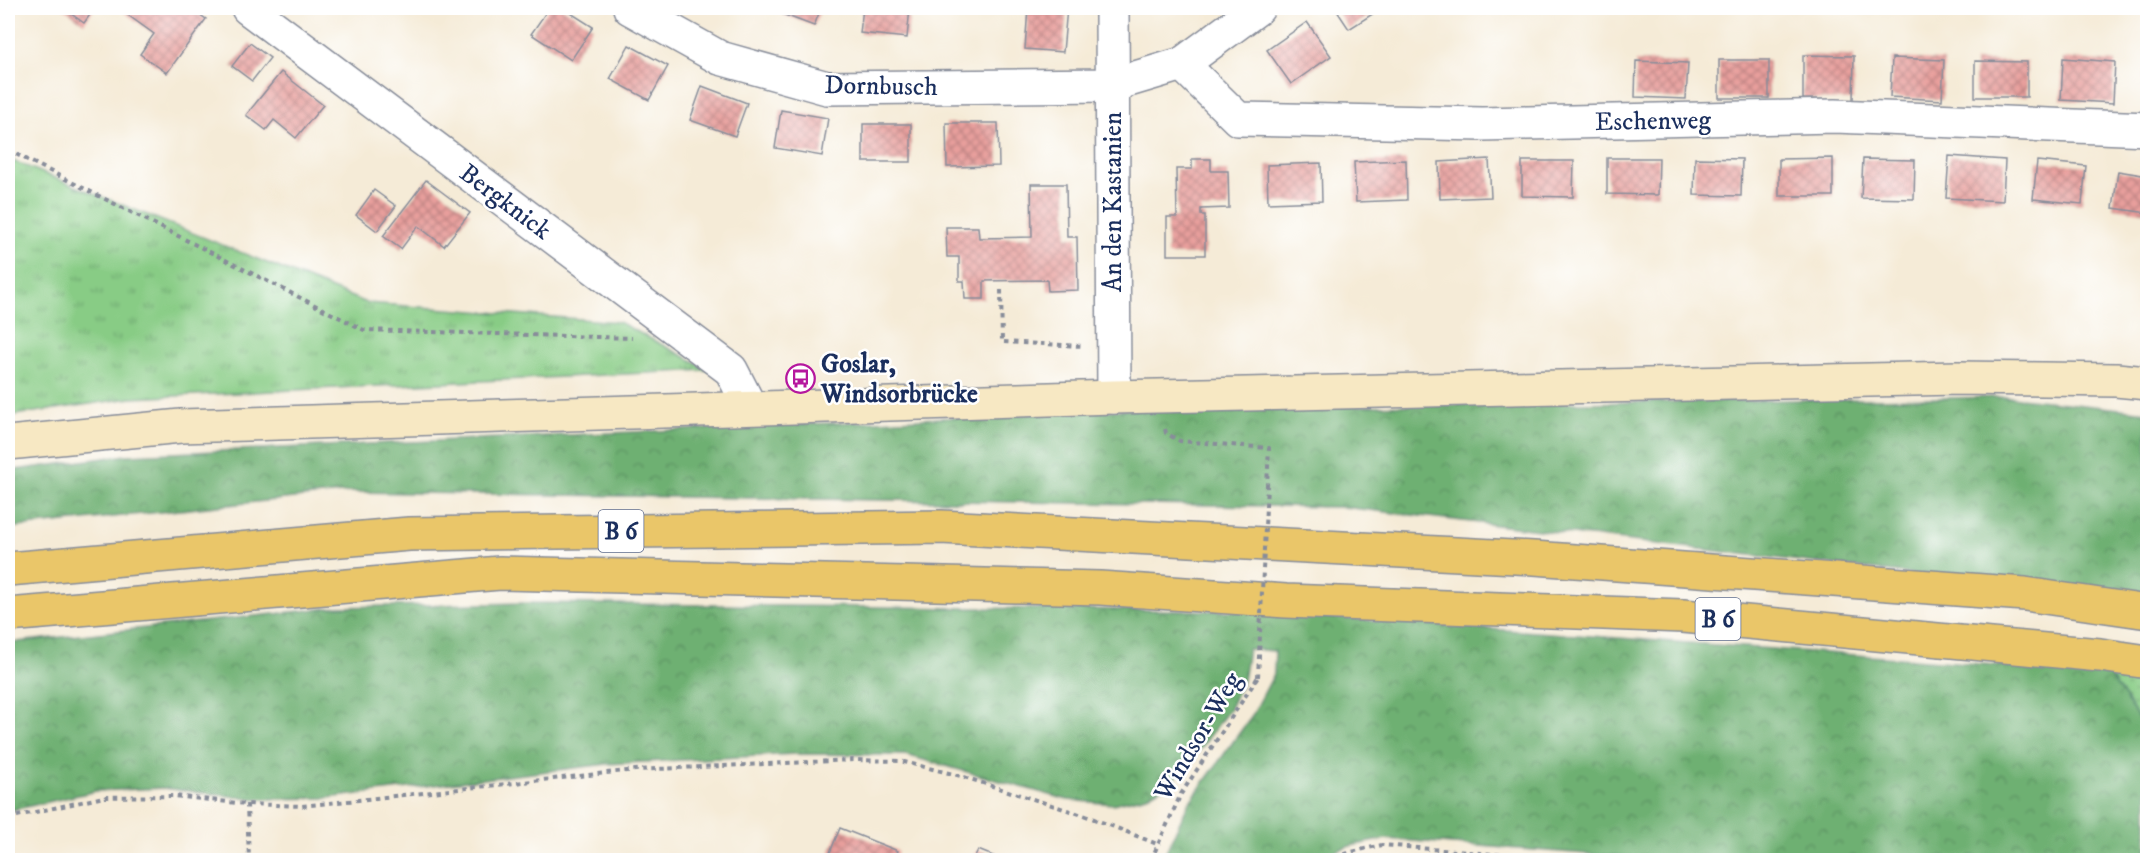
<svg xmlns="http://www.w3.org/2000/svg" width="2155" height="868" viewBox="0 0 2155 868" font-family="'IM FELL DW Pica',serif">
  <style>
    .grass { fill: url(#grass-dots); stroke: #527e72; stroke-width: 1.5 }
    .forest { fill: url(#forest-crowns); stroke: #447068; stroke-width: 1.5 }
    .park { fill: url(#park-tufts); stroke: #527e72; stroke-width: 1.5 }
    .building { fill: url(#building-cross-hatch) }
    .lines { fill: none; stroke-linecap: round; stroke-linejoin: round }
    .street-casing { stroke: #888d9a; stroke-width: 36 }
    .secondary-casing { stroke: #888d9a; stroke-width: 36 }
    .highway-casing { stroke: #888d9a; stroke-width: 36 }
    .path { stroke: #888d9a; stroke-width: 4; stroke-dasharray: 4.5 4.5; stroke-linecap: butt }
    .street { stroke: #fff; stroke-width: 33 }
    .secondary { stroke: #f7e8c3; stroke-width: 33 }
    .highway { stroke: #eac669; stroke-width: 33 }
    .path-bridge { stroke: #888d9a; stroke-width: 4; stroke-dasharray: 4.5 4.5; stroke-linecap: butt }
    .labels { text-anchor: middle; stroke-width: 5; stroke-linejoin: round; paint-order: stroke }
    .shield { fill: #fff; stroke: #5f6d8e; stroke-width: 1.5 }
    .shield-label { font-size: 24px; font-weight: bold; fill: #1b2f5e }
    .street-label { font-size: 26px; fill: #1b2f5e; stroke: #fff }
    .poi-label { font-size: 26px; font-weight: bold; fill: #1b2f5e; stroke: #fff; text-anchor: start }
  </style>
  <defs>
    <pattern id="grass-dots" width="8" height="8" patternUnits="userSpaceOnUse" patternTransform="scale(1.5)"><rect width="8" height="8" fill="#88cc85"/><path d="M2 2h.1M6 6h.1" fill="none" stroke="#6ea670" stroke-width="1.8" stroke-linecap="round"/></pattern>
    <pattern id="forest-crowns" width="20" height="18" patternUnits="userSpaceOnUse" patternTransform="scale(1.5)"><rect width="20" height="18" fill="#6eb072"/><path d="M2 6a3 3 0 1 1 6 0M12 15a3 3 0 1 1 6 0" fill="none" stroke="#5a9061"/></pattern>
    <pattern id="park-tufts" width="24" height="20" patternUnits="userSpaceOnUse" patternTransform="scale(1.5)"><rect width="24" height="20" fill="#88cc85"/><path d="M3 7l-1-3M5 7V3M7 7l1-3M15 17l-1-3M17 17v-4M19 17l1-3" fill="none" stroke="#6ea670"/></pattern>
    <pattern id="building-cross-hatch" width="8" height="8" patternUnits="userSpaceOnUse" patternTransform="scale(1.5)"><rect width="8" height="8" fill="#e89f9c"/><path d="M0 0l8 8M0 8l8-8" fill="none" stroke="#bb8282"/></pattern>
  </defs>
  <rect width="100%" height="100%" fill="#fff"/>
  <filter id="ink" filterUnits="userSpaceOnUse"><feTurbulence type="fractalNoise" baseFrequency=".0167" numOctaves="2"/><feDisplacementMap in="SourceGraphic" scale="12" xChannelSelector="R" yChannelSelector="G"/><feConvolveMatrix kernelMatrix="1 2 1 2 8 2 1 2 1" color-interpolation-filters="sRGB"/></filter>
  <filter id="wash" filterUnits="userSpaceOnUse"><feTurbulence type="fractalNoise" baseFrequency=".008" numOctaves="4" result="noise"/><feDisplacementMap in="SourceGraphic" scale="24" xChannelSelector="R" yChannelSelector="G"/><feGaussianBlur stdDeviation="1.35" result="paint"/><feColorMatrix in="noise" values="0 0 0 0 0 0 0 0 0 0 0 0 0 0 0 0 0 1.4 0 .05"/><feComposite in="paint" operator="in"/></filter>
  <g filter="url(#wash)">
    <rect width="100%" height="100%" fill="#f5ebd7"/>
    <polygon class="grass" points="2108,673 2147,679 2147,731"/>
    <g class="forest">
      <polygon points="2011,397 2147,412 2147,602 1344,507 351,492 8,528 8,471 127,455 1142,409"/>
      <polygon points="525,603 1240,611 2108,673 2147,731 2147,860 1667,860 1386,839 1350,846 1310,860 1162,860 1189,803 1253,714 1274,674 1275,651 1248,649 1243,680 1230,708 1202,747 1171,783 1147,796 1113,804 1068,800 906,755 795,754 607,764 327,798 255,799 164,788 96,791 8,811 8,643 338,607"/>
    </g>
    <polygon class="park" points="8,159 367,303 619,322 710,370 131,398 8,416"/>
    <g id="blocks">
      <g class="building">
        <polygon points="63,8 95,8 84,23"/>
        <polygon points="118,8 190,8 206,19 167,73 140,54 154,34"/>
        <polygon points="549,8 563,8 593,27 571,60 531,34"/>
        <polygon points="766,8 821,8 814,26"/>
        <polygon points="863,8 910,8 907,38 860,33"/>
        <polygon points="1028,8 1067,8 1063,52 1025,49"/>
        <polygon points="1335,8 1382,8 1349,29"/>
        <polygon points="1307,22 1331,56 1291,84 1267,50"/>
        <polygon points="250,43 270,58 252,81 232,66"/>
        <polygon points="629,45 668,66 649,100 610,79"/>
        <polygon points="1803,55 1854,56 1853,100 1803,99"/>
        <polygon points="1892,58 1944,60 1942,100 1890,97"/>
        <polygon points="2063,58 2115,62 2113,103 2061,100"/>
        <rect x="1719" y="60" width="50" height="38"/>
        <polygon points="1636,61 1688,63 1686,99 1635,97"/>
        <polygon points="1975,61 2027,62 2027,97 1975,97"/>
        <polygon points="281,72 323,105 296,138 274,120 266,130 246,115"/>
        <polygon points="2146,78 2148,78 2148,104 2143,104"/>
        <polygon points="702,86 747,103 735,136 690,120"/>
        <polygon points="781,110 828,118 822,156 775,148"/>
        <polygon points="946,123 998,123 999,166 947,167"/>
        <rect x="863" y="124" width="48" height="38"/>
        <polygon points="1949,156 2005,160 2003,201 1946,198"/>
        <polygon points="1607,158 1659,158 1658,195 1607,194"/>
        <polygon points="1695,158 1742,159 1741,196 1694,195"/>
        <polygon points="1833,158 1833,196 1779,196 1779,159"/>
        <polygon points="1192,159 1211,159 1211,171 1228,171 1229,208 1201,209 1201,215 1205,215 1205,255 1167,255 1167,217 1177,217 1176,169 1192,169"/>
        <polygon points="1489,159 1491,197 1440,199 1439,162"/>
        <polygon points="1863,159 1915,160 1914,199 1861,198"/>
        <polygon points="1406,160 1407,200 1356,202 1354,162"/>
        <polygon points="1522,161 1574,161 1573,197 1522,196"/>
        <polygon points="2037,161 2086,166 2082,204 2033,199"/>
        <polygon points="1321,163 1322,201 1268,203 1267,165"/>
        <polygon points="2118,171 2148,176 2148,213 2113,208"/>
        <polygon points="426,180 470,213 444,246 418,226 401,249 383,236"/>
        <polygon points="1031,184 1066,184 1067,237 1077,237 1078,290 1048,291 1047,280 984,281 984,299 965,299 964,281 959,281 959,257 947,257 946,227 978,227 979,238 1032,237"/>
        <polygon points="374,190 396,206 377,231 356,215"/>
        <polygon points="840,828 898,851 894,860 827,860"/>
        <polygon points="978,850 1003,860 973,860"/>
      </g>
    </g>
  </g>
  <g filter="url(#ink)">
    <use href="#blocks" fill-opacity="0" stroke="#888d9a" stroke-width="1.5"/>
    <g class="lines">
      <defs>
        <g id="street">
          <polyline points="248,8 731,370 750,407"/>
          <polyline points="630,8 720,58 827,88 1112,85 1182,64 1258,8"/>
          <polyline points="1112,8 1114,397"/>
          <polyline points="1182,64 1238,119 1482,124 1835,116 2148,129"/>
        </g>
        <polyline id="secondary" points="8,443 181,426 1114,397 1957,378 2116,380 2148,383"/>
        <g id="highway">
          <polyline points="8,569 409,534 941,527 1534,558 2025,594 2148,612"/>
          <polyline points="8,615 500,573 1100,588 1286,601 1683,616 2100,655 2148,662"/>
        </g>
      </defs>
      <use href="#street" class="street-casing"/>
      <use href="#secondary" class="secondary-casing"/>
      <use href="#highway" class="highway-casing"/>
      <g class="path">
        <polyline points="8,150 364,330 632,338"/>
        <polyline points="1001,290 1002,342 1083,346"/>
        <polyline points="1165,429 1166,433 1180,441 1269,448 1267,485"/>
        <polyline points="247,804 249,860"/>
        <polyline points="8,818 104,797 174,796 247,804 302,806 635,770 853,760 900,761 961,776 1089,817 1157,844"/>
        <polyline points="1151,860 1181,794 1258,677"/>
        <polyline points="1327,860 1351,852 1382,845 1565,860"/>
      </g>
      <use href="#street" class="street"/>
      <use href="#secondary" class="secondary"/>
      <use href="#highway" class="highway"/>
      <polyline class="path-bridge" points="1258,677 1267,485"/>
    </g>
  </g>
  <defs>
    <symbol id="bus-ring" viewBox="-11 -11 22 22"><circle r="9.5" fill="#fff" stroke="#b5179e" stroke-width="1.5"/><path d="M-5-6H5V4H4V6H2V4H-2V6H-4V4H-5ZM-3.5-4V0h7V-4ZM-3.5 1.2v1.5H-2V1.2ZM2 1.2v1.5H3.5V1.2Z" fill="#b5179e"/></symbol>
  </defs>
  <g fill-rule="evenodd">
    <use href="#bus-ring" x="784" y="362" width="33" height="33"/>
  </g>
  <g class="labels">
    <g class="shield">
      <rect x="598.5" y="510" width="45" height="42" rx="4.5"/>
      <rect x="1695.5" y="598" width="45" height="42" rx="4.5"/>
    </g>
    <g class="shield-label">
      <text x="621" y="539">B 6</text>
      <text x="1718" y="627">B 6</text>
    </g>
    <g class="street-label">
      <text transform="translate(881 85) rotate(1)" y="9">Dornbusch</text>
      <text transform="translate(1653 120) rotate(-1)" y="9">Eschenweg</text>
      <text transform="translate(506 201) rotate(37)" y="9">Bergknick</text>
      <text transform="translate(1112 202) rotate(-90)" y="9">An den Kastanien</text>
      <text transform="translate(1197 736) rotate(-59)" y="9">Windsor-Weg</text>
    </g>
    <g class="poi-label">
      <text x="821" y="372">Goslar,<tspan x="821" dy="30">Windsorbrücke</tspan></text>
    </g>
  </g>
  <rect width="2155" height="868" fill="none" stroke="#fff" stroke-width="30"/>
</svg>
